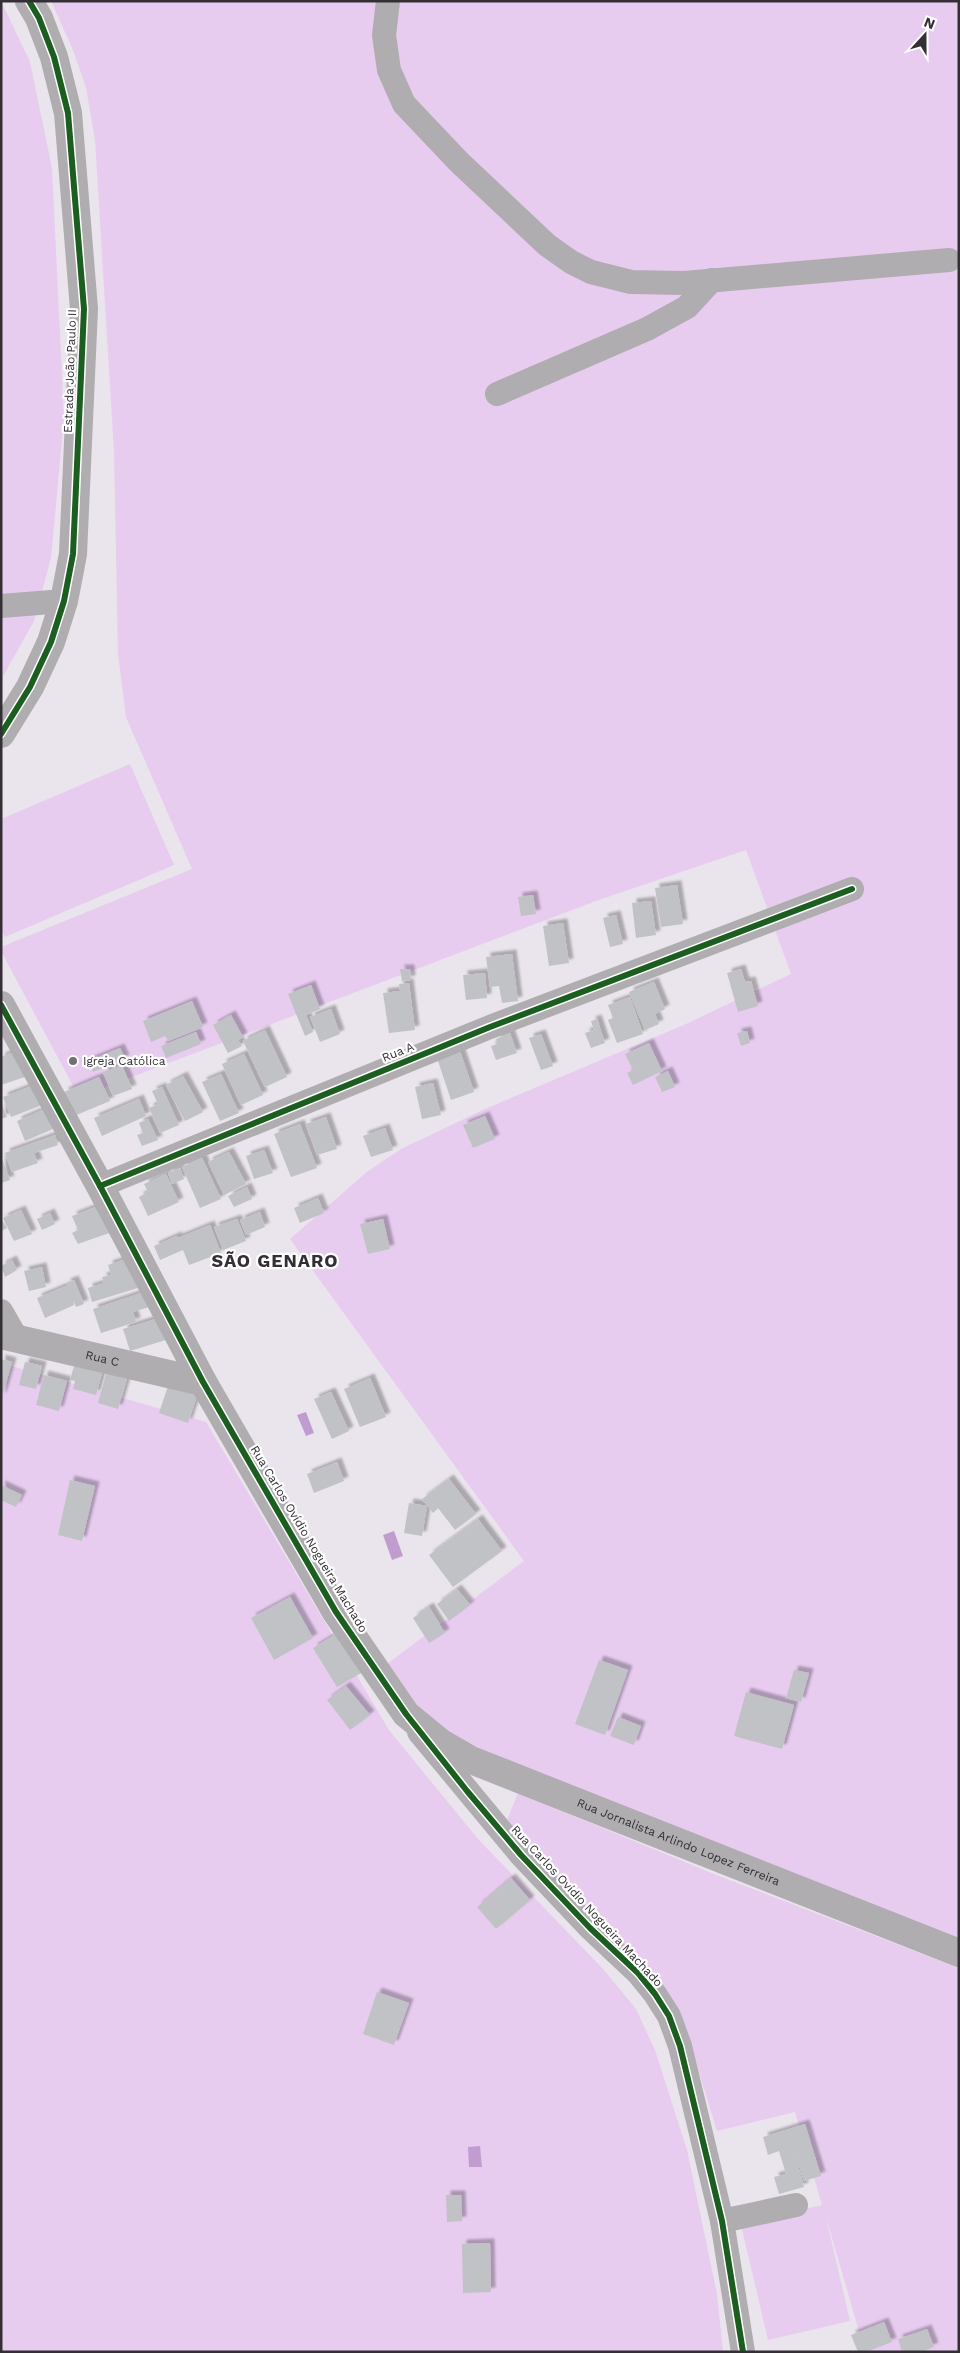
<svg xmlns="http://www.w3.org/2000/svg" width="960" height="2353" viewBox="0 0 960 2353" font-family="'Work Sans',sans-serif">
  <style>
    .green { fill: #e7ccf0 }
    .water { fill: #c19dcf }
    .building { fill: #c1c2c5; filter: url(#shadow) }
    .lines { fill: none; stroke-linecap: round; stroke-linejoin: round }
    .minor { stroke: #afadb0; stroke-width: 24 }
    .tertiary { stroke: #afadb0; stroke-width: 28 }
    .cycleway-casing { stroke: #fff; stroke-width: 9 }
    .cycleway { stroke: #1b5e20; stroke-width: 6 }
    .poi-dot { fill: #736e74; stroke: #fff; stroke-width: 2 }
    .labels { text-anchor: middle; stroke-width: 4.5; stroke-linejoin: round; paint-order: stroke }
    .street-label { font-size: 12px; fill: #332f34; stroke: #fff }
    .poi-label { font-size: 12px; fill: #332f34; stroke: #fff; text-anchor: start }
    .district-label { font-size: 18px; font-weight: bold; letter-spacing: 1px; fill: #332f34; stroke: #fff }
  </style>
  <defs>
    <filter id="shadow"><feDropShadow dx="4.5" dy="-4.5" stdDeviation="1" flood-color="#0004"/></filter>
  </defs>
  <rect width="100%" height="100%" fill="#eae4ec"/>
  <g class="green">
    <polygon points="1,1 30,62 52,168 64,418 51,558 34,621 1,680"/>
    <polygon points="51,1 959,1 959,1941 484,1756 433,1723 383,1667 524,1561 290,1239 368,1171 401,1149 485,1109 686,1024 791,974 746,850 596,901 79,1097 1,951 1,947 192,869 126,717 118,654 114,451 95,140 86,88 73,50"/>
    <polygon points="130,764 174,865 5,937 1,929 1,819"/>
    <polygon points="1,1363 206,1422 389,1730 478,1839 604,1970 636,2009 655,2050 687,2150 717,2294 723,2352 1,2352"/>
    <polygon points="518,1793 714,1874 959,1968 959,2352 865,2352 826,2217 850,2321 768,2340 741,2225 822,2205 795,2112 717,2131 690,2043 672,1999 642,1961 592,1915 541,1862 507,1820"/>
  </g>
  <g class="water">
    <polygon points="306,1412 314,1433 306,1436 297,1415"/>
    <polygon points="394,1531 403,1556 392,1560 383,1535"/>
    <polygon points="480,2146 482,2167 469,2167 468,2147"/>
  </g>
  <g class="building">
    <polygon points="677,885 683,924 661,927 655,888"/>
    <polygon points="533,895 536,914 521,916 518,897"/>
    <polygon points="651,901 656,935 636,938 632,903"/>
    <polygon points="616,915 623,944 610,947 603,918"/>
    <polygon points="563,923 569,963 549,966 543,926"/>
    <polygon points="512,954 518,1001 502,1003 499,986 490,987 486,957"/>
    <polygon points="400,969 410,969 411,980 402,981"/>
    <polygon points="741,969 745,982 751,981 758,1006 738,1012 727,973"/>
    <polygon points="485,973 487,998 466,1000 463,975"/>
    <polygon points="654,982 665,1009 655,1014 659,1024 645,1030 629,992"/>
    <polygon points="409,983 415,1030 389,1033 383,993 400,991 399,984"/>
    <polygon points="311,985 320,1009 306,1015 313,1032 305,1036 288,994"/>
    <polygon points="630,997 643,1034 617,1043 608,1020 613,1018 608,1005"/>
    <polygon points="192,1001 203,1027 168,1041 165,1036 151,1042 143,1021"/>
    <polygon points="331,1009 340,1034 320,1042 310,1017"/>
    <polygon points="231,1015 243,1037 238,1040 242,1046 228,1053 213,1025"/>
    <polygon points="597,1019 605,1043 591,1048 585,1033 594,1030 591,1021"/>
    <polygon points="265,1030 287,1077 265,1087 243,1041"/>
    <polygon points="747,1031 750,1043 741,1046 737,1033"/>
    <polygon points="196,1032 201,1044 166,1058 161,1046"/>
    <polygon points="510,1033 517,1053 496,1060 491,1046 498,1044 496,1039"/>
    <polygon points="541,1034 553,1066 541,1070 529,1038"/>
    <polygon points="649,1043 662,1071 633,1085 627,1073 633,1070 625,1054"/>
    <polygon points="120,1048 125,1059 93,1072 88,1061"/>
    <polygon points="459,1048 474,1092 451,1100 436,1055"/>
    <polygon points="16,1051 25,1077 1,1085 1,1057"/>
    <polygon points="244,1054 263,1095 241,1105 222,1064"/>
    <polygon points="122,1065 132,1089 113,1096 103,1072"/>
    <polygon points="668,1071 675,1087 662,1092 655,1077"/>
    <polygon points="221,1074 239,1113 220,1121 202,1082"/>
    <polygon points="183,1076 203,1112 185,1121 166,1085"/>
    <polygon points="99,1077 110,1101 74,1116 64,1092"/>
    <polygon points="433,1083 441,1115 422,1119 415,1087"/>
    <polygon points="34,1085 42,1105 11,1117 3,1097"/>
    <polygon points="162,1087 179,1125 160,1133 149,1108 158,1104 152,1091"/>
    <polygon points="139,1099 146,1116 102,1136 94,1118"/>
    <polygon points="1,1102 7,1117 1,1119"/>
    <polygon points="45,1109 53,1129 25,1141 17,1121"/>
    <polygon points="485,1116 495,1139 473,1148 463,1125"/>
    <polygon points="326,1117 337,1149 317,1155 306,1124"/>
    <polygon points="148,1119 158,1140 142,1146 137,1135 143,1133 139,1123"/>
    <polygon points="300,1124 317,1168 291,1177 274,1134"/>
    <polygon points="385,1128 393,1150 371,1157 363,1136"/>
    <polygon points="55,1135 58,1145 34,1153 38,1163 12,1172 5,1153"/>
    <polygon points="264,1150 273,1173 254,1179 246,1156"/>
    <polygon points="229,1152 246,1184 224,1195 208,1162"/>
    <polygon points="1,1156 10,1180 1,1183"/>
    <polygon points="202,1158 221,1199 200,1208 182,1167"/>
    <polygon points="180,1168 184,1179 172,1184 168,1173"/>
    <polygon points="166,1174 179,1202 148,1216 139,1197 148,1192 144,1184"/>
    <polygon points="247,1187 252,1199 234,1207 228,1196"/>
    <polygon points="318,1198 324,1213 300,1223 294,1208"/>
    <polygon points="98,1206 112,1232 78,1244 72,1233 78,1230 72,1216"/>
    <polygon points="21,1210 32,1234 14,1241 3,1218"/>
    <polygon points="260,1212 265,1227 246,1235 240,1220"/>
    <polygon points="50,1213 55,1224 42,1230 37,1219"/>
    <polygon points="1,1219 7,1228 1,1231"/>
    <polygon points="237,1219 246,1241 223,1250 214,1227"/>
    <polygon points="383,1219 390,1249 368,1254 360,1224"/>
    <polygon points="210,1225 221,1253 189,1265 183,1250 160,1260 154,1246 177,1236 181,1245 178,1238"/>
    <polygon points="129,1258 138,1288 92,1302 88,1288 104,1283 102,1277 111,1275 108,1265"/>
    <polygon points="12,1260 17,1270 5,1277 1,1266"/>
    <polygon points="42,1267 46,1287 29,1291 24,1271"/>
    <polygon points="74,1280 84,1304 76,1307 66,1283"/>
    <polygon points="66,1286 74,1305 45,1318 37,1298"/>
    <polygon points="144,1292 149,1307 133,1312 136,1322 101,1333 93,1309"/>
    <polygon points="162,1317 169,1339 130,1351 123,1329"/>
    <polygon points="1,1359 12,1362 2,1397 1,1397"/>
    <polygon points="25,1362 42,1366 36,1389 19,1385"/>
    <polygon points="74,1366 102,1373 96,1395 73,1389 75,1381 70,1380"/>
    <polygon points="107,1370 128,1375 118,1409 98,1403"/>
    <polygon points="44,1375 67,1381 59,1411 36,1405"/>
    <polygon points="370,1378 386,1417 360,1427 344,1389"/>
    <polygon points="168,1386 197,1396 188,1423 159,1413"/>
    <polygon points="331,1392 349,1431 332,1439 314,1399"/>
    <polygon points="337,1462 344,1481 314,1493 307,1474"/>
    <polygon points="449,1479 476,1514 455,1530 438,1508 433,1513 422,1499"/>
    <polygon points="70,1480 95,1486 82,1541 58,1535"/>
    <polygon points="1,1485 22,1495 16,1507 1,1500"/>
    <polygon points="409,1503 427,1506 422,1536 404,1533"/>
    <polygon points="478,1519 502,1551 453,1587 429,1555"/>
    <polygon points="457,1589 470,1605 449,1621 437,1604"/>
    <polygon points="290,1597 313,1638 274,1660 251,1618"/>
    <polygon points="429,1607 445,1633 429,1643 413,1618"/>
    <polygon points="336,1634 361,1673 337,1687 313,1648"/>
    <polygon points="599,1660 628,1670 605,1735 575,1724"/>
    <polygon points="794,1670 809,1673 801,1702 786,1698"/>
    <polygon points="346,1686 370,1715 350,1730 327,1700"/>
    <polygon points="746,1692 794,1705 782,1749 734,1736"/>
    <polygon points="618,1717 641,1726 634,1745 610,1736"/>
    <polygon points="511,1878 530,1900 496,1929 477,1907"/>
    <polygon points="377,1992 409,2003 394,2045 363,2034"/>
    <polygon points="805,2124 821,2176 804,2181 792,2143 804,2187 779,2194 774,2177 786,2174 779,2151 768,2155 763,2137"/>
    <polygon points="446,2195 461,2195 462,2221 447,2222"/>
    <polygon points="490,2243 491,2292 463,2293 462,2244"/>
    <polygon points="884,2322 892,2342 866,2352 858,2352 851,2335"/>
    <polygon points="927,2329 934,2347 921,2352 902,2352 898,2339"/>
  </g>
  <g class="lines">
    <g class="minor">
      <polyline points="388,1 384,35 389,70 404,104 459,162 547,245 571,262 591,272 631,282 684,283 949,260"/>
      <polyline points="497,394 647,329 687,307 712,280"/>
      <polyline points="1,606 64,601"/>
      <polyline points="100,1186 490,1027 852,889"/>
      <polyline points="1,1311 17,1339"/>
      <polyline points="419,1732 521,1855 590,1928 638,1973 655,1994 669,2016 680,2046 722,2221 743,2352"/>
      <polyline points="722,2221 796,2205"/>
    </g>
    <g class="tertiary">
      <polyline points="1,734 30,687 51,642 64,601 73,554 84,309 68,113 54,57 39,18 29,1"/>
      <path id="s1" d="M1 1005 100 1186 203 1382 336 1612 406 1714 440 1742 471 1760 959 1953"/>
      <path id="s2" d="M1 1335 203 1382"/>
    </g>
    <defs>
      <g id="cycleway">
        <polyline points="1,734 30,687 51,642 64,601 73,554 84,309 68,113 54,57 39,18 29,1"/>
        <polyline points="1,1005 100,1186 203,1382 336,1612 406,1714 467,1791 521,1855 590,1928 638,1973 655,1994 669,2016 680,2046 722,2221 743,2352"/>
        <polyline points="100,1186 490,1027 852,889"/>
      </g>
    </defs>
    <use href="#cycleway" class="cycleway-casing"/>
    <use href="#cycleway" class="cycleway"/>
  </g>
  <circle class="poi-dot" cx="73" cy="1061" r="5"/>
  <g class="labels">
    <g class="street-label">
      <text transform="translate(70 371) rotate(-88)" y="4">Estrada João Paulo II</text>
      <text transform="translate(398 1052) rotate(-22)" y="4">Rua A</text>
      <text dy="4" stroke="none"><textPath href="#s2" startOffset="104">Rua C</textPath></text>
      <text transform="translate(309 1539) rotate(59)" y="4">Rua Carlos Ovídio Nogueira Machado</text>
      <text dy="4" stroke="none"><textPath href="#s1" startOffset="1120">Rua Jornalista Arlindo Lopez Ferreira</textPath></text>
      <text transform="translate(587 1906) rotate(47)" y="4">Rua Carlos Ovídio Nogueira Machado</text>
    </g>
    <g class="poi-label">
      <text x="83" y="1065">Igreja Católica</text>
    </g>
    <g class="district-label">
      <text x="275" y="1267">SÃO GENARO</text>
    </g>
  </g>
  <rect width="960" height="2353" fill="none" stroke="#332f34" stroke-width="5"/>
  <g transform="translate(925 35) rotate(21)" stroke="#ffffff" stroke-width="4" paint-order="stroke">
  <path d="M0-4L9 19L0 12L-9 19Z" fill="#332f34"/>
  <text y="-8" font-size="14" font-weight="bold" text-anchor="middle" fill="#332f34">N</text>
  </g>
</svg>
